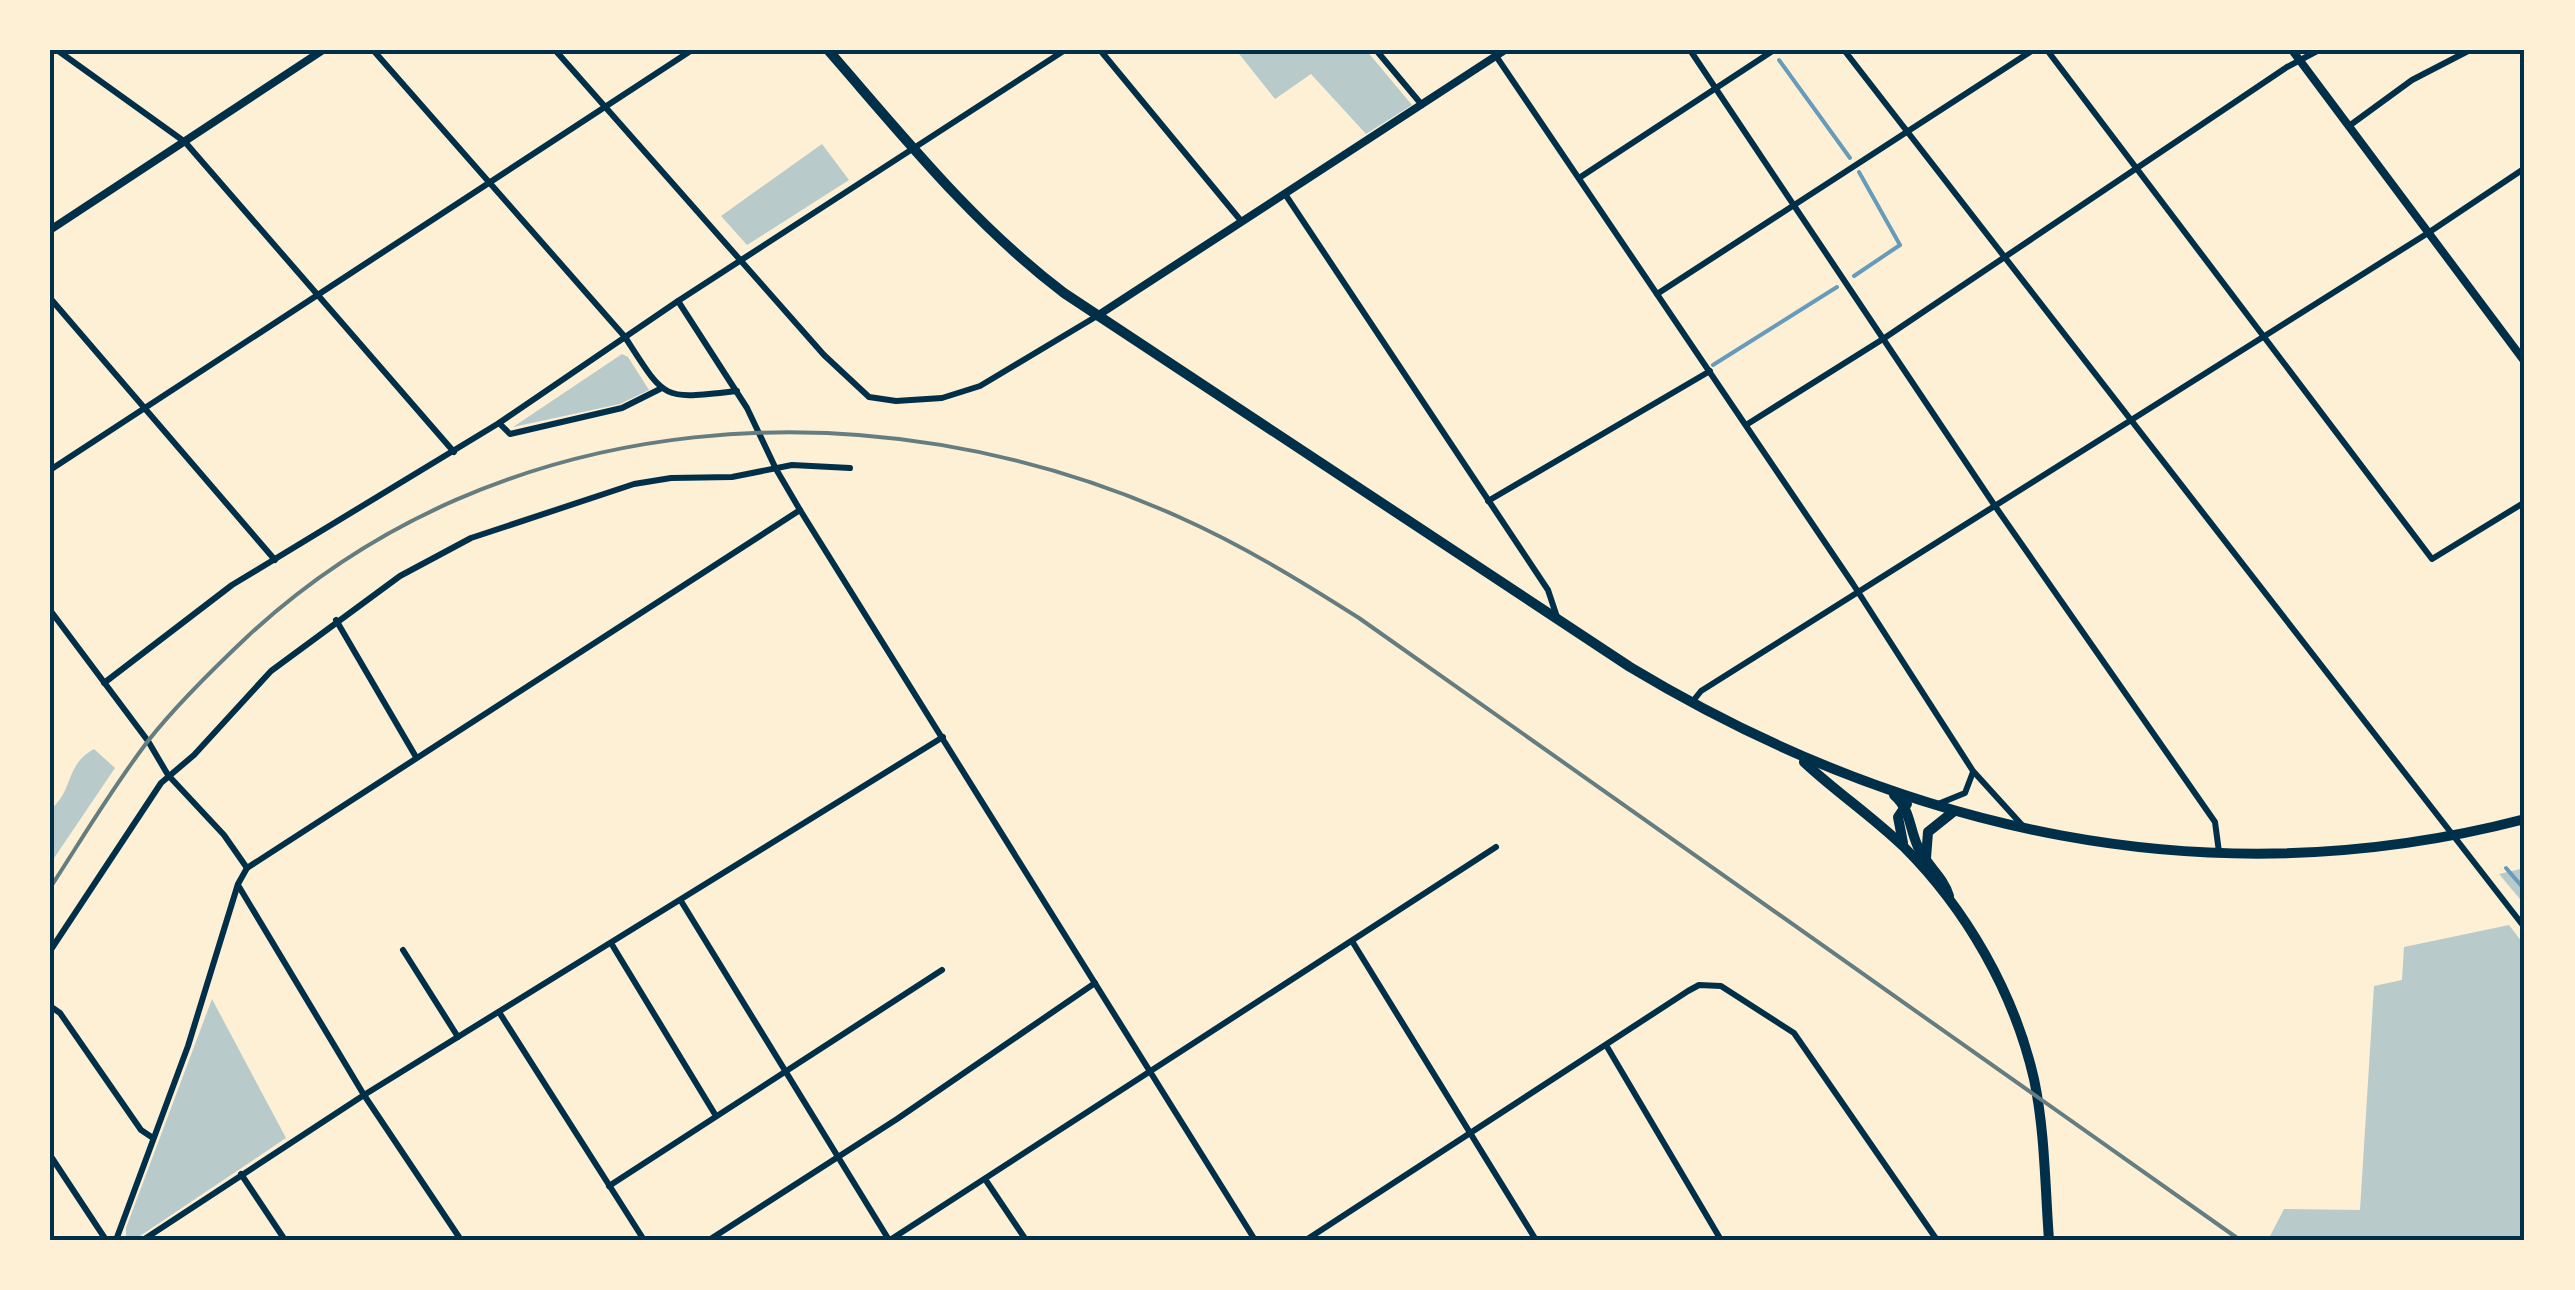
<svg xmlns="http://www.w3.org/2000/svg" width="2575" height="1290" viewBox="0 0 2575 1290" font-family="Overpass,sans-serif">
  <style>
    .green { fill: #b9caca }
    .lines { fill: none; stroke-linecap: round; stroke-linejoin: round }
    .stream { stroke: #669bbc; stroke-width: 4 }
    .minor { stroke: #003049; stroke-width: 6 }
    .tertiary { stroke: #003049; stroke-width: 8 }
    .primary { stroke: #003049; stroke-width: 10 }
    .rail { stroke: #657d81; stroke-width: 4 }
    .neatline { fill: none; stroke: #003049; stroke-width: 4 }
  </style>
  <rect width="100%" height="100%" fill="#fdf0d5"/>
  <g class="green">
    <polygon points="1236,50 1366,50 1412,105 1366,134 1311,74 1275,99"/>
    <polygon points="822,144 849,180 747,245 721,216"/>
    <polygon points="622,354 628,357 649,390 620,404 513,427"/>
    <path d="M94 749 115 768 50 864V810C75 789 64 766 94 749Z"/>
    <polygon points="2525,868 2525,905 2499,874"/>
    <polygon points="2509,925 2525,946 2525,1240 2268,1240 2284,1209 2360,1210 2374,986 2402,980 2404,947"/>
    <polygon points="212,999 286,1138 134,1240 126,1237 126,1228"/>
  </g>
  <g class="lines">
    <g class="stream">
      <polyline points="1779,60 1850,158"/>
      <polyline points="1854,276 1900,245 1859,172"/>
      <polyline points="1713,365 1837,287"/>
      <polyline points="2506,868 2525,890"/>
    </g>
    <g class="minor">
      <polyline points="57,50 185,142 454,452"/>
      <path d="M373 50 625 337C667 402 661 399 737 391"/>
      <polyline points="555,50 824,355 869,397 896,401 942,398 980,386 1097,316"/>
      <polyline points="1100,50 1242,222"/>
      <polyline points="1376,50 1422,105"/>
      <polyline points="1690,50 1995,506 2215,822 2219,852"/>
      <polyline points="1844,50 2525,928"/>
      <polyline points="2047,50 2432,559 2525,502"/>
      <polyline points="1496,56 1853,584 1973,771 2022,825"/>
      <polyline points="2349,126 2412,80 2470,50"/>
      <polyline points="1579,178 1774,50"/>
      <polyline points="1285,194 1548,590 1557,617"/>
      <polyline points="1657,294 2033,50"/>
      <polyline points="50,298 275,560"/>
      <polyline points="678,301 747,408 776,469 800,510 1255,1240"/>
      <polyline points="499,423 510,434 622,408 660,389"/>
      <polyline points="1746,425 1883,339 2287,67 2319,50"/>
      <polyline points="50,470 692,50"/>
      <polyline points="1488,501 1710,371"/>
      <polyline points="50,610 148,741 168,775 224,835 247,868"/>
      <polyline points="336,620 416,757"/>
      <polyline points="104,683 232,585 499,423 678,301 1065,50"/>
      <polyline points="1693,701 1701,691 2428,233 2525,168"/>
      <polyline points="1938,804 1965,793 1973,772"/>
      <polyline points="238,885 364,1095 461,1240"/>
      <polyline points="681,901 889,1240"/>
      <polyline points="1352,941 1536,1240"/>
      <polyline points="611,943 716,1116"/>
      <polyline points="403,950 458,1037"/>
      <polyline points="50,951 161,783 194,755 271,671 400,576 471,538 634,484 671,478 732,477 792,465 850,468"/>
      <polyline points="50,1006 60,1013 141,1130 153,1138"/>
      <polyline points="499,1012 644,1240"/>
      <polyline points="1606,1045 1721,1240"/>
      <polyline points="50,1155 106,1240"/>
      <polyline points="241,1174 285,1240"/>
      <polyline points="985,1179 1026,1240"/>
      <polyline points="609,1186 942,970"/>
      <polyline points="116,1240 188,1046 238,884 247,868 800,510"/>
      <polyline points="143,1240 364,1095 943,737"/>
      <polyline points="709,1240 897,1119 1095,983"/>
      <polyline points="890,1240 1496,847"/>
      <polyline points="1306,1240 1688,991 1699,985 1721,986 1794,1033 1937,1240"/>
    </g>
    <g class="tertiary">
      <polyline points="2292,50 2525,362"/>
      <polyline points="50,230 323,50"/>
      <polyline points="1097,316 1505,50"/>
    </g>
    <g class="primary">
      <path d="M828 50C903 136 973 224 1064 293L1630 667C1904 832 2210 901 2525 819"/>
      <path d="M1804 762C1836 792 1872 816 1904 847 1966 909 2014 992 2034 1079 2045 1131 2045 1187 2049 1240"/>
      <path d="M1894 795C1911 810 1909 828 1918 847 1927 866 1943 876 1949 896"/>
      <polyline points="1903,843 1898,817 1907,804"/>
      <polyline points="1926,858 1928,832 1953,812"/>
    </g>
    <path class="rail" d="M50 888C82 839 112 788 148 741 177 704 213 669 248 636 500 402 875 380 1179 517 1242 545 1301 581 1359 618L2240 1240"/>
  </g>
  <rect width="2575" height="1290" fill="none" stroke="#fdf0d5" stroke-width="105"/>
  <rect x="52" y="52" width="2470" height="1186" class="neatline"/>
</svg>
